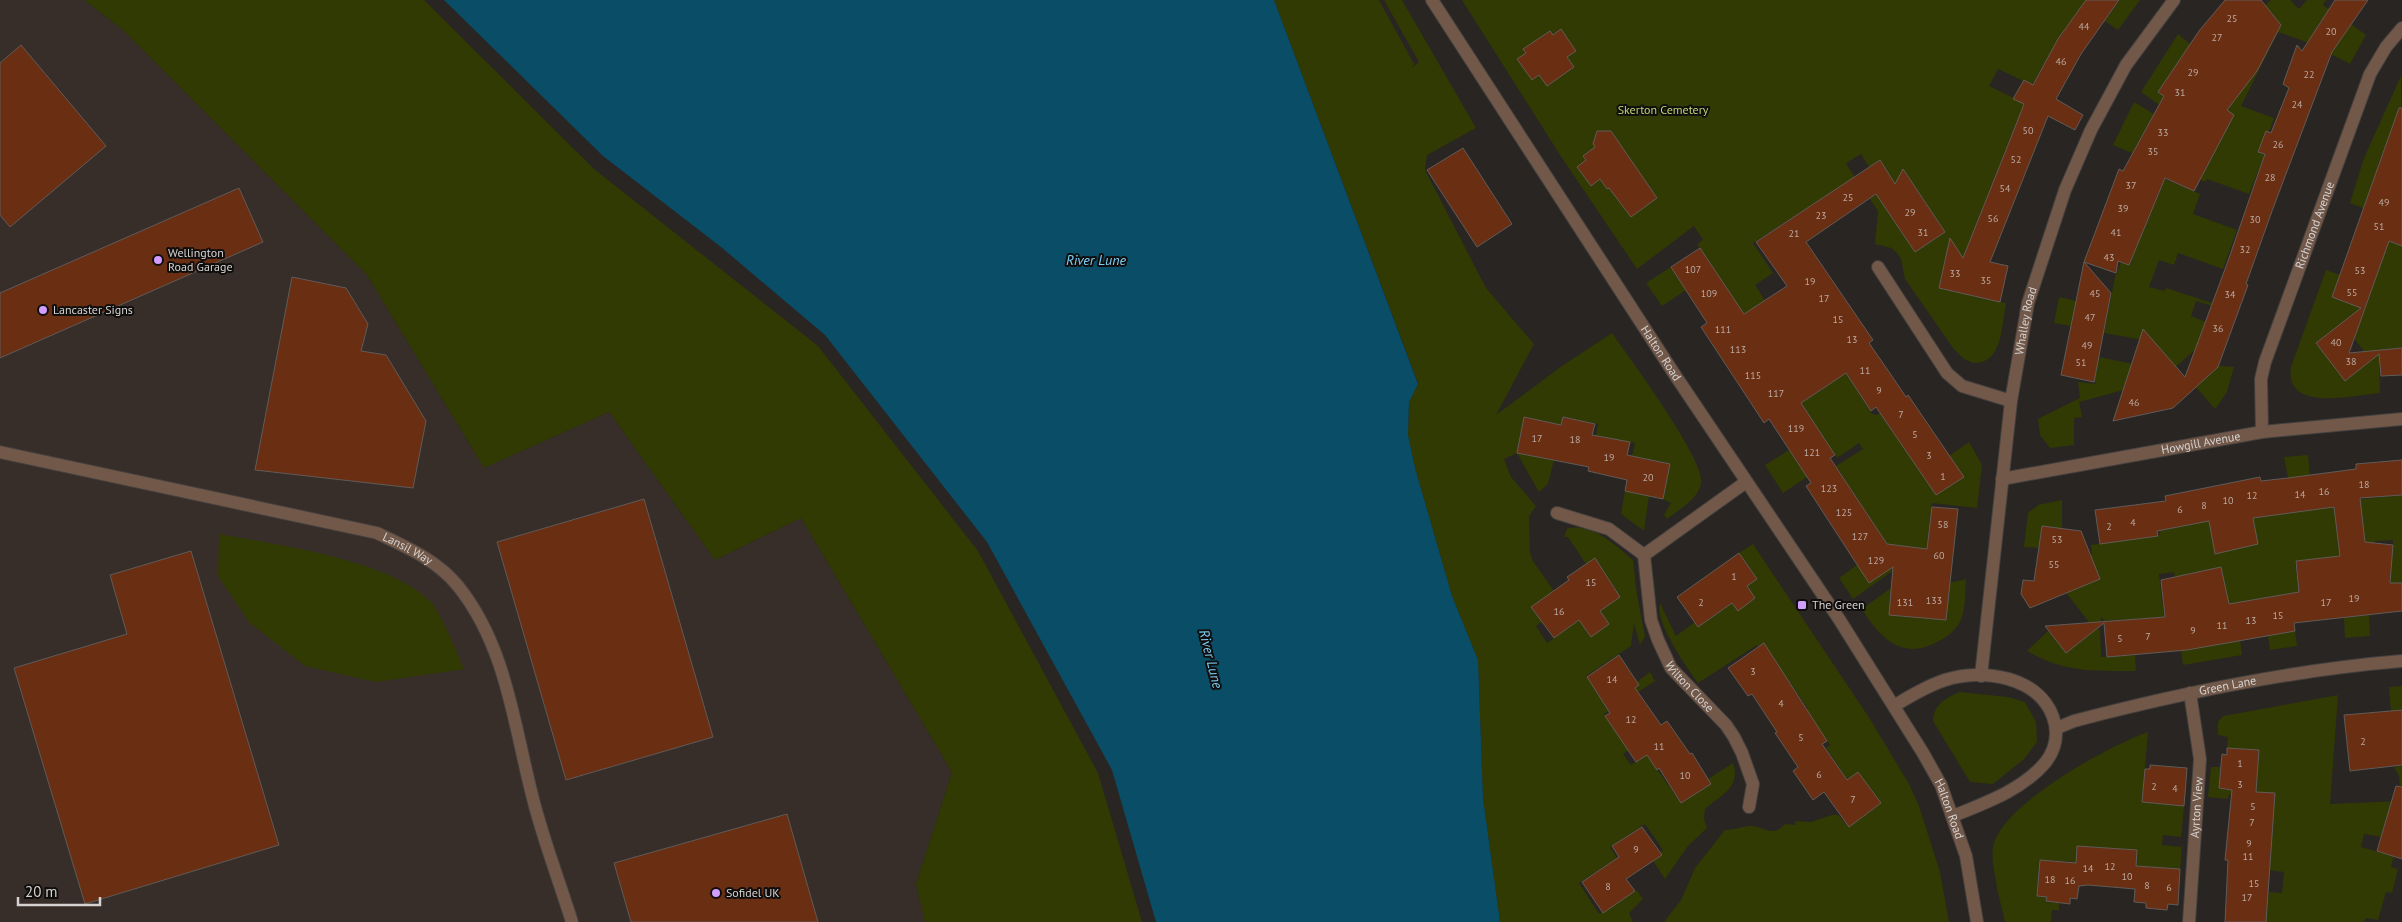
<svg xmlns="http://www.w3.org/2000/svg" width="2402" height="922" viewBox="0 0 2402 922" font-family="'PT Sans',sans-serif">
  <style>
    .built { fill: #372d29 }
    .green { fill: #313a03; fill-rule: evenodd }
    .water { fill: #094d67 }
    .building { fill: #6a2e12; stroke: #605b59 }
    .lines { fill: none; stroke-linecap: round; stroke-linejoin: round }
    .minor-casing { stroke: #45413f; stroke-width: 14 }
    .minor { stroke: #725849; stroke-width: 12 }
    .poi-dot { fill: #d19dfe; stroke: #100e0d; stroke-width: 2 }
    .labels { text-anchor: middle; stroke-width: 4; stroke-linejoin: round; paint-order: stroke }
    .number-label { font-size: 10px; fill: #baa9a1 }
    .park-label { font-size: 12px; fill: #bfd473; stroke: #100e0d }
    .street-label { font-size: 12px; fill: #d5d2d1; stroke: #100e0d }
    .poi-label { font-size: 12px; fill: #d5d2d1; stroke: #100e0d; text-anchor: start }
    .water-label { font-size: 14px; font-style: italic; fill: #7ccff8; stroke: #100e0d }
  </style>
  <rect width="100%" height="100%" fill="#292523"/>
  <polygon class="built" points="0,0 84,0 123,30 367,275 484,468 609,412 715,560 801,518 952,772 916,884 925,922 0,922"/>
  <g class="green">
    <polygon points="84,0 424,0 594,169 818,346 978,551 1098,773 1142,922 925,922 916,884 952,772 801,518 715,560 609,412 484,468 367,275 123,30"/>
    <path d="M1274 0H1379L1414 64 1411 68 1419 62 1384 0H1402L1476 128 1427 155 1425 170 1486 288 1534 344 1496 415 1562 366 1612 333C1628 356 1707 462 1701 484 1697 500 1680 509 1667 519L1664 515 1671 503 1663 499 1670 464 1632 456 1635 443 1596 436 1598 424 1563 417 1561 424H1558L1524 417 1517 452 1554 460 1548 484 1539 492 1517 453 1504 459 1511 477 1536 506 1529 516 1530 553 1533 561 1554 591 1532 607 1542 622 1536 626 1547 643 1588 614 1614 587 1595 558 1586 564 1568 537H1564L1567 529C1590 521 1617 546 1633 560L1637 595 1645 636 1640 645 1634 623 1631 646 1586 676 1607 707 1639 686 1637 682 1650 672 1655 681 1604 714 1627 748 1639 743 1623 754 1631 765 1647 755 1681 803 1711 784 1708 779 1733 763C1741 788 1721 795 1705 809L1704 819 1707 828 1688 846 1665 879 1653 861 1661 856 1660 852 1663 850 1645 824 1610 847 1617 858 1579 883 1599 914 1637 890 1643 899 1629 913 1633 922H1500L1483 798 1478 660 1452 596 1415 468 1408 435 1409 402 1418 383Z"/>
    <path d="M1462 0H2086L2057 41 2032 85 1998 69 1989 86 2024 103 1975 228 1971 258 1947 253 1939 288 2006 303C2002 323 2003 365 1973 363L1964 359 1953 348 1905 279 1901 259 1896 252 1891 248 1875 244 1878 211 1870 199 1894 183 1880 160 1869 167 1861 154 1848 162 1846 164 1855 177 1753 243 1773 273 1755 285 1775 316 1844 370 1872 414 1877 415 1880 413 1936 495 1963 477 1949 456 1969 442 1982 465 1977 508 1932 503 1924 569 1904 563 1853 599 1839 578 1857 565 1899 562 1836 466 1863 449 1859 443 1837 458 1801 403 1823 389 1805 361 1747 334 1734 299 1697 244 1703 240 1694 226 1637 269 1560 155ZM1918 191 1945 232 1915 252 1888 212Z"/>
    <polygon points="2120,0 2140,0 2118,30 2105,21"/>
    <polygon points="2271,0 2290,0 2299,9 2307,0 2326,0 2323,5 2329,9 2311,37 2332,51 2351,24 2366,35 2350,64 2309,43 2278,32 2241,106 2274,118 2269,132 2266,131 2258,151 2265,154 2249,194 2207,179 2205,182 2179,170 2187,124 2141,92 2178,34 2217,66 2256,14"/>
    <polygon points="2401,76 2402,123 2396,121 2378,164 2402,174 2372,186 2363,208 2350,203 2364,158"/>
    <polygon points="2134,102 2154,114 2132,153 2113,145"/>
    <polygon points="2165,179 2200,194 2193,214 2237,230 2223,269 2178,253 2174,265 2159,260 2149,287 2165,291 2166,288 2212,303 2212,306 2196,301 2191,316 2206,322 2200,337 2206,340 2153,387 2146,384 2079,402 2082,417 2074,418 2074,445 2050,448 2040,435 2038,419 2080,398 2078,382 2096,384 2094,382 2099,357 2142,366 2149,341 2104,333 2115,277 2121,262 2130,265 2134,254 2125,251 2143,203 2154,206"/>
    <path d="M2402 237V348L2379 350 2380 393C2353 395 2284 413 2291 367L2326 270 2340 275 2332 297 2365 309 2388 241 2399 244ZM2342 323 2371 360 2345 380 2316 343Z"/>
    <polygon points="1671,267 1686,290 1662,306 1646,283"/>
    <polygon points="2059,297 2076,301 2071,326 2054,323"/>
    <polygon points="2219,366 2234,367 2227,392 2215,409 2196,387"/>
    <polygon points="1789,450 1807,477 1783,493 1765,465"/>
    <polygon points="2308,455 2310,476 2288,478 2284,457"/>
    <polygon points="1625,491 1649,496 1644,531 1621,514"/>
    <path d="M2402 495V583H2386L2391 571 2393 540 2375 541 2373 551 2309 582 2307 560 2295 561 2299 593 2179 614 2174 572 2159 574 2164 617 2104 621 2102 617 2097 627 2100 631 2101 657 2135 655 2136 671C2095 671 2064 673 2027 651L2048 631 2066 653 2095 630 2061 586 2072 553 2092 555 2091 545 2160 535 2159 531 2267 509Z"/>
    <polygon points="2062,500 2062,529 2042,526 2038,548 2024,547 2028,513 2038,505"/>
    <path d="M219 534C278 545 387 559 430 601 440 610 458 655 464 669L376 682 305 666 249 622 218 576Z"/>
    <path d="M1753 544 1870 719 1909 784 1919 806 1940 872 1949 922H1664L1681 900 1695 868 1725 830C1734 830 1740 827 1749 826 1763 825 1772 839 1785 824L1795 825V821L1811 822 1832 815H1838L1849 827 1881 803 1859 773 1847 779 1846 778 1826 748 1830 745 1806 711 1808 709 1787 678 1781 681 1757 645 1698 683C1687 668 1654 621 1660 603L1676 636 1695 622 1698 627 1729 605 1728 600 1757 579 1739 553Z"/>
    <path d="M1966 579C1965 592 1966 610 1960 622 1955 631 1946 638 1937 642 1902 661 1880 638 1862 609L1891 588 1889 615 1949 583Z"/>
    <polygon points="2369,615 2370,636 2345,638 2344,618"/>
    <polygon points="2295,630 2297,646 2270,650 2268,636"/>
    <polygon points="2240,640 2242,655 2183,665 2181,651"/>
    <polygon points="2402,686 2402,710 2391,711 2389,687"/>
    <path d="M1959 692 2008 697 2025 702 2036 722 2037 742 2024 759 1993 784 1970 782 1933 721C1934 704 1945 699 1959 692Z"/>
    <polygon points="2338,695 2330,804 2401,801 2399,776 2394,767 2402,766 2402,814 2389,810 2381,837 2364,834 2361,847 2382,853 2395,851 2391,867 2398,869 2392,893 2386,892 2378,920 2366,918 2364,922 2266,922 2269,892 2282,893 2284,872 2269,870 2275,794 2256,792 2259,750 2227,748 2228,737 2218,735 2218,722 2223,716"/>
    <path d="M2148 732 2142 802 2184 806 2181 837 2163 835 2162 845 2182 847 2180 869 2136 866 2137 850 2077 846 2076 862 2039 860 2037 896 2047 897 2046 902 2059 903V910H2052L2051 922H2005C2001 904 1990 864 1993 847 2001 804 2109 746 2148 732Z"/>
    <polygon points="2211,767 2220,767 2220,779 2224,779 2224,789 2239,790 2239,795 2229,794 2228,799 2208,797"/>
  </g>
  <polygon class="water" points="444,0 1274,0 1418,384 1409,402 1408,435 1415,468 1452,596 1478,660 1483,798 1500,922 1156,922 1112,770 987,542 825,335 721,247 603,156"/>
  <g class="building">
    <polygon points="2086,0 2119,0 2081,54 2056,99 2083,115 2075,130 2048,116 1990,262 2008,266 2000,302 1939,288 1950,238 1963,258 2010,140 2024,104 2013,99 2024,80 2033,85 2058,39"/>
    <polygon points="2225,0 2261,0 2281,25 2257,71 2227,110 2234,115 2194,191 2165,178 2129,265 2118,261 2116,273 2084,262 2119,169 2123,171 2164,96 2158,92 2199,31"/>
    <polygon points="2335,0 2368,0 2332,52 2272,211 2246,284 2248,285 2218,367 2173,408 2113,421 2143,329 2185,377 2228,261 2265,154 2258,152 2266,131 2271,133 2289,88 2283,84 2297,45 2302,51"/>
    <polygon points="1561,29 1576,51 1567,57 1574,67 1547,86 1539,75 1532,80 1517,59 1526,53 1523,49 1550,31 1553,35"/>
    <polygon points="21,45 106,146 10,227 0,215 0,63"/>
    <polygon points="2399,108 2402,108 2402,246 2389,241 2349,353 2402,348 2402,375 2381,376 2379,354 2345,381 2316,343 2361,308 2332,297"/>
    <polygon points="1597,131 1611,131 1657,198 1631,217 1609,188 1607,189 1600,179 1591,186 1577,167 1586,160 1583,156 1595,147 1593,144"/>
    <polygon points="1463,148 1512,224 1477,247 1427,170"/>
    <polygon points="1880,160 1895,184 1903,169 1945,232 1915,252 1876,194 1806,242 1873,340 1869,343 1887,369 1906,397 1908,395 1964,477 1936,495 1876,407 1871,411 1846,373 1801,403 1835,455 1830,458 1887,544 1927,549 1932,507 1958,509 1946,620 1889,615 1893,567 1869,583 1806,486 1811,483 1769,419 1764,423 1701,327 1707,323 1671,267 1700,248 1744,314 1787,286 1756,242"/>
    <polygon points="239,188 263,242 0,358 0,293"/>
    <polygon points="2084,262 2111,293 2094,382 2061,375"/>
    <polygon points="292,277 346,288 368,324 361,351 386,355 426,421 413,488 255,470"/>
    <polygon points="1524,417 1561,425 1563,417 1595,424 1592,435 1630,442 1627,455 1670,464 1663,499 1625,491 1627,480 1588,471 1589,467 1517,453"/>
    <polygon points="2402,460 2402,495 2360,498 2365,542 2393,545 2390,583 2402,583 2402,611 2294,623 2295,631 2187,650 2107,657 2104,623 2066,653 2045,626 2165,617 2161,580 2221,567 2229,604 2299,592 2296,561 2340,556 2334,507 2253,518 2258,544 2215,554 2209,521 2157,531 2158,536 2100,544 2095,510 2166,501 2165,496 2260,477 2261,481 2288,478 2356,469 2356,464"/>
    <polygon points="644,499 713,737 566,780 497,542"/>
    <polygon points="2042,526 2081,531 2100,579 2030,608 2021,594 2023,580 2034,581"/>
    <polygon points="191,551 279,845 85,904 14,668 127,634 110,575"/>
    <polygon points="1739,553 1757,579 1747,586 1755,598 1738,611 1732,603 1698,627 1677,597"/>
    <polygon points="1595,558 1620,597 1600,611 1609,624 1591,637 1579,620 1554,638 1531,607 1569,580 1567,577"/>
    <polygon points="1764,643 1827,741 1822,744 1847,780 1858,772 1881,803 1849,827 1824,792 1813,800 1793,771 1798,767 1775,733 1777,732 1752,694 1748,696 1728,668"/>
    <polygon points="1619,655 1639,685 1635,688 1661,725 1667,721 1690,754 1692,753 1711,784 1681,803 1659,768 1657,770 1647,755 1636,762 1605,716 1610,713 1587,677"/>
    <polygon points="2402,710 2402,765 2350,771 2344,715"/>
    <polygon points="2227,748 2259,750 2256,792 2275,793 2266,922 2225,922 2228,860 2225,860 2232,790 2219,788 2222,754 2227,755"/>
    <polygon points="2150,765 2187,768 2184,806 2142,802 2145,769 2150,769"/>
    <polygon points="2396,786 2402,787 2402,859 2377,851"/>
    <polygon points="787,814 818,922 631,922 614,863"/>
    <polygon points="1642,827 1662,855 1626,879 1635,891 1603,913 1582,882 1619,857 1612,846"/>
    <polygon points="2077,846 2137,850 2136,866 2180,869 2178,905 2168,904 2167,910 2146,908 2146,903 2134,902 2135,889 2088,885 2079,886 2077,899 2070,898 2070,904 2046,901 2047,897 2037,896 2040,860 2076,863"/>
  </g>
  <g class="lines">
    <defs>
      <g id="minor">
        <path id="s1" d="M1432 0 1673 372 1839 619 1923 753 1941 785 1966 856 1977 922"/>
        <polyline points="1878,267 1947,373 1962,386 2011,401"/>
        <path id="s2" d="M2262 432 2261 379 2265 362 2370 74 2386 47 2402 28"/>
        <path id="s3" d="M0 452 377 533C406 547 437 560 458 586 511 652 515 740 538 817 548 852 561 887 572 922"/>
        <path id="s4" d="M2002 479 2262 432 2402 419"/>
        <path id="s5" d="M1746 482 1644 555 1651 620 1658 640 1671 668 1726 725 1734 737 1742 753 1753 784 1749 807"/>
        <polyline points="1557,513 1609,529 1644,555"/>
        <path id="s6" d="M1981 676 2011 401 2028 303 2065 190 2091 130 2126 65 2174 0"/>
        <path d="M1894 706C1910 696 1927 686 1945 680 1982 668 2038 676 2053 717 2059 734 2056 749 2045 763 2022 790 1985 803 1953 816"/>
        <path id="s7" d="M2057 728 2074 721C2181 693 2292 670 2402 661"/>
        <path id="s8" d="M2189 922 2200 759 2190 693"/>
      </g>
    </defs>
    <use href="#minor" class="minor-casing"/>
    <use href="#minor" class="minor"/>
  </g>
  <g class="poi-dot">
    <circle cx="158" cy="260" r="5"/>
    <circle cx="43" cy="310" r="5"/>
    <rect x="1797" y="600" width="10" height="10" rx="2.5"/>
    <circle cx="716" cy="893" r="5"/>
  </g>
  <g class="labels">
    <g class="number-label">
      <text x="2232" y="22">25</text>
      <text x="2084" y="30">44</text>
      <text x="2331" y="35">20</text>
      <text x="2217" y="41">27</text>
      <text x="2061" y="65">46</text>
      <text x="2193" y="76">29</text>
      <text x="2309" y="78">22</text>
      <text x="2180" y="96">31</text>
      <text x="2297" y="108">24</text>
      <text x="2028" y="134">50</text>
      <text x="2163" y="136">33</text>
      <text x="2278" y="148">26</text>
      <text x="2153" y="155">35</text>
      <text x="2016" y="163">52</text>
      <text x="2270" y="181">28</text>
      <text x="2131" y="189">37</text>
      <text x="2005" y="192">54</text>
      <text x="1848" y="201">25</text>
      <text x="2384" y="206">49</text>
      <text x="2123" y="212">39</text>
      <text x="1910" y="216">29</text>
      <text x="1821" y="219">23</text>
      <text x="1993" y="222">56</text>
      <text x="2255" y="223">30</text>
      <text x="2379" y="230">51</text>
      <text x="1923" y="236">31</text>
      <text x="2116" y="236">41</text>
      <text x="1794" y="237">21</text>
      <text x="2245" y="253">32</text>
      <text x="2109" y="261">43</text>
      <text x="1693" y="273">107</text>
      <text x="2360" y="274">53</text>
      <text x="1955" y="277">33</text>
      <text x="1986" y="284">35</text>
      <text x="1810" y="285">19</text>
      <text x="2352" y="296">55</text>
      <text x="1709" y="297">109</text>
      <text x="2095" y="297">45</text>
      <text x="2230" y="298">34</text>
      <text x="1824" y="302">17</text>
      <text x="2090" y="321">47</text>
      <text x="1838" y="323">15</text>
      <text x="2218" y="332">36</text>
      <text x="1723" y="333">111</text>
      <text x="1852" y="343">13</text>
      <text x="2336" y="346">40</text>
      <text x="2087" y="349">49</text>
      <text x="1738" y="353">113</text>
      <text x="2351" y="365">38</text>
      <text x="2081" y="366">51</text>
      <text x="1865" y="374">11</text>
      <text x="1753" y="379">115</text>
      <text x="1879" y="394">9</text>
      <text x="1776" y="397">117</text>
      <text x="2134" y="406">46</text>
      <text x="1901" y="418">7</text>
      <text x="1796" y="432">119</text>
      <text x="1915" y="438">5</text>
      <text x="1537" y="442">17</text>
      <text x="1575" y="443">18</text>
      <text x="1812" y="456">121</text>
      <text x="1929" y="459">3</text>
      <text x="1609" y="461">19</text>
      <text x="1943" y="480">1</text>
      <text x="1648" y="481">20</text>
      <text x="2364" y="488">18</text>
      <text x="1829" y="492">123</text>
      <text x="2324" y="495">16</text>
      <text x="2300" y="498">14</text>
      <text x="2252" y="499">12</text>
      <text x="2228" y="504">10</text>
      <text x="2204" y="509">8</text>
      <text x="2180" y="513">6</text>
      <text x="1844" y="516">125</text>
      <text x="2133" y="526">4</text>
      <text x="1943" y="528">58</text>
      <text x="2109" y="530">2</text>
      <text x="1860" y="540">127</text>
      <text x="2057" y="543">53</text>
      <text x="1939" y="559">60</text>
      <text x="1876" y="564">129</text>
      <text x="2054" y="568">55</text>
      <text x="1734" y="580">1</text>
      <text x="1591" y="586">15</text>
      <text x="2354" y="602">19</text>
      <text x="1934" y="604">133</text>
      <text x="1701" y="606">2</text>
      <text x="1905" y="606">131</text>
      <text x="2326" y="606">17</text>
      <text x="1559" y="615">16</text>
      <text x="2278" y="619">15</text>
      <text x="2251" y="624">13</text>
      <text x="2222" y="629">11</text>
      <text x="2193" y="634">9</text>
      <text x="2148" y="640">7</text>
      <text x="2120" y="642">5</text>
      <text x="1753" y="675">3</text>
      <text x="1612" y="683">14</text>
      <text x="1781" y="707">4</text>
      <text x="1631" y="723">12</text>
      <text x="1801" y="741">5</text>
      <text x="2363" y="745">2</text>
      <text x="1659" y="750">11</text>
      <text x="2240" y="767">1</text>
      <text x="1819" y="778">6</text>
      <text x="1685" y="779">10</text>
      <text x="2240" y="788">3</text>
      <text x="2154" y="790">2</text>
      <text x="2175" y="792">4</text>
      <text x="1853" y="803">7</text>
      <text x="2253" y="810">5</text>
      <text x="2252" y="826">7</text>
      <text x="2249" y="847">9</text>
      <text x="1636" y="853">9</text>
      <text x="2248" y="860">11</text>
      <text x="2110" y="870">12</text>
      <text x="2088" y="872">14</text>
      <text x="2127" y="880">10</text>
      <text x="2050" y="883">18</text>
      <text x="2070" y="884">16</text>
      <text x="2254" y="887">15</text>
      <text x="2147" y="889">8</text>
      <text x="1608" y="890">8</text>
      <text x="2169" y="891">6</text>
      <text x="2247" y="901">17</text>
    </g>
    <g class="park-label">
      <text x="1663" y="114">Skerton Cemetery</text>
    </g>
    <g class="street-label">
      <text dy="4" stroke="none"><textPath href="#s2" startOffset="216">Richmond Avenue</textPath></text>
      <text dy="4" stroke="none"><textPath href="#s6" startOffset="358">Whalley Road</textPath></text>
      <text dy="4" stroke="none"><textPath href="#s1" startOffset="421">Halton Road</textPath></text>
      <text dy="4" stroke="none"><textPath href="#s4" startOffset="202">Howgill Avenue</textPath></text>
      <text dy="4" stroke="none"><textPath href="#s3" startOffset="420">Lansil Way</textPath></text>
      <text dy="4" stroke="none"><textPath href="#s5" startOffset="269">Wilton Close</textPath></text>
      <text dy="4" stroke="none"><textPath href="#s7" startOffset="176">Green Lane</textPath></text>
      <text dy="4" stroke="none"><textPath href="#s8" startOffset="115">Ayrton View</textPath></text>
      <text dy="4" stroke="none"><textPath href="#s1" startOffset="961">Halton Road</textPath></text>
    </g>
    <g class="poi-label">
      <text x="168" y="257">Wellington<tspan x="168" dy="14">Road Garage</tspan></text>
      <text x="53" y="314">Lancaster Signs</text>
      <text x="1812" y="609">The Green</text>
      <text x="726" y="897">Sofidel UK</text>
    </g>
    <g class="water-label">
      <text x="1096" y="265">River Lune</text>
      <text transform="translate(1211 659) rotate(76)" y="5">River Lune</text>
    </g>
  </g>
  <path d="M18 897v8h82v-8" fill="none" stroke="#d5d2d1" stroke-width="2.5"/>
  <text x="25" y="897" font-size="15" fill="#d5d2d1" stroke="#100e0d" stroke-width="4" paint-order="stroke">20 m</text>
</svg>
